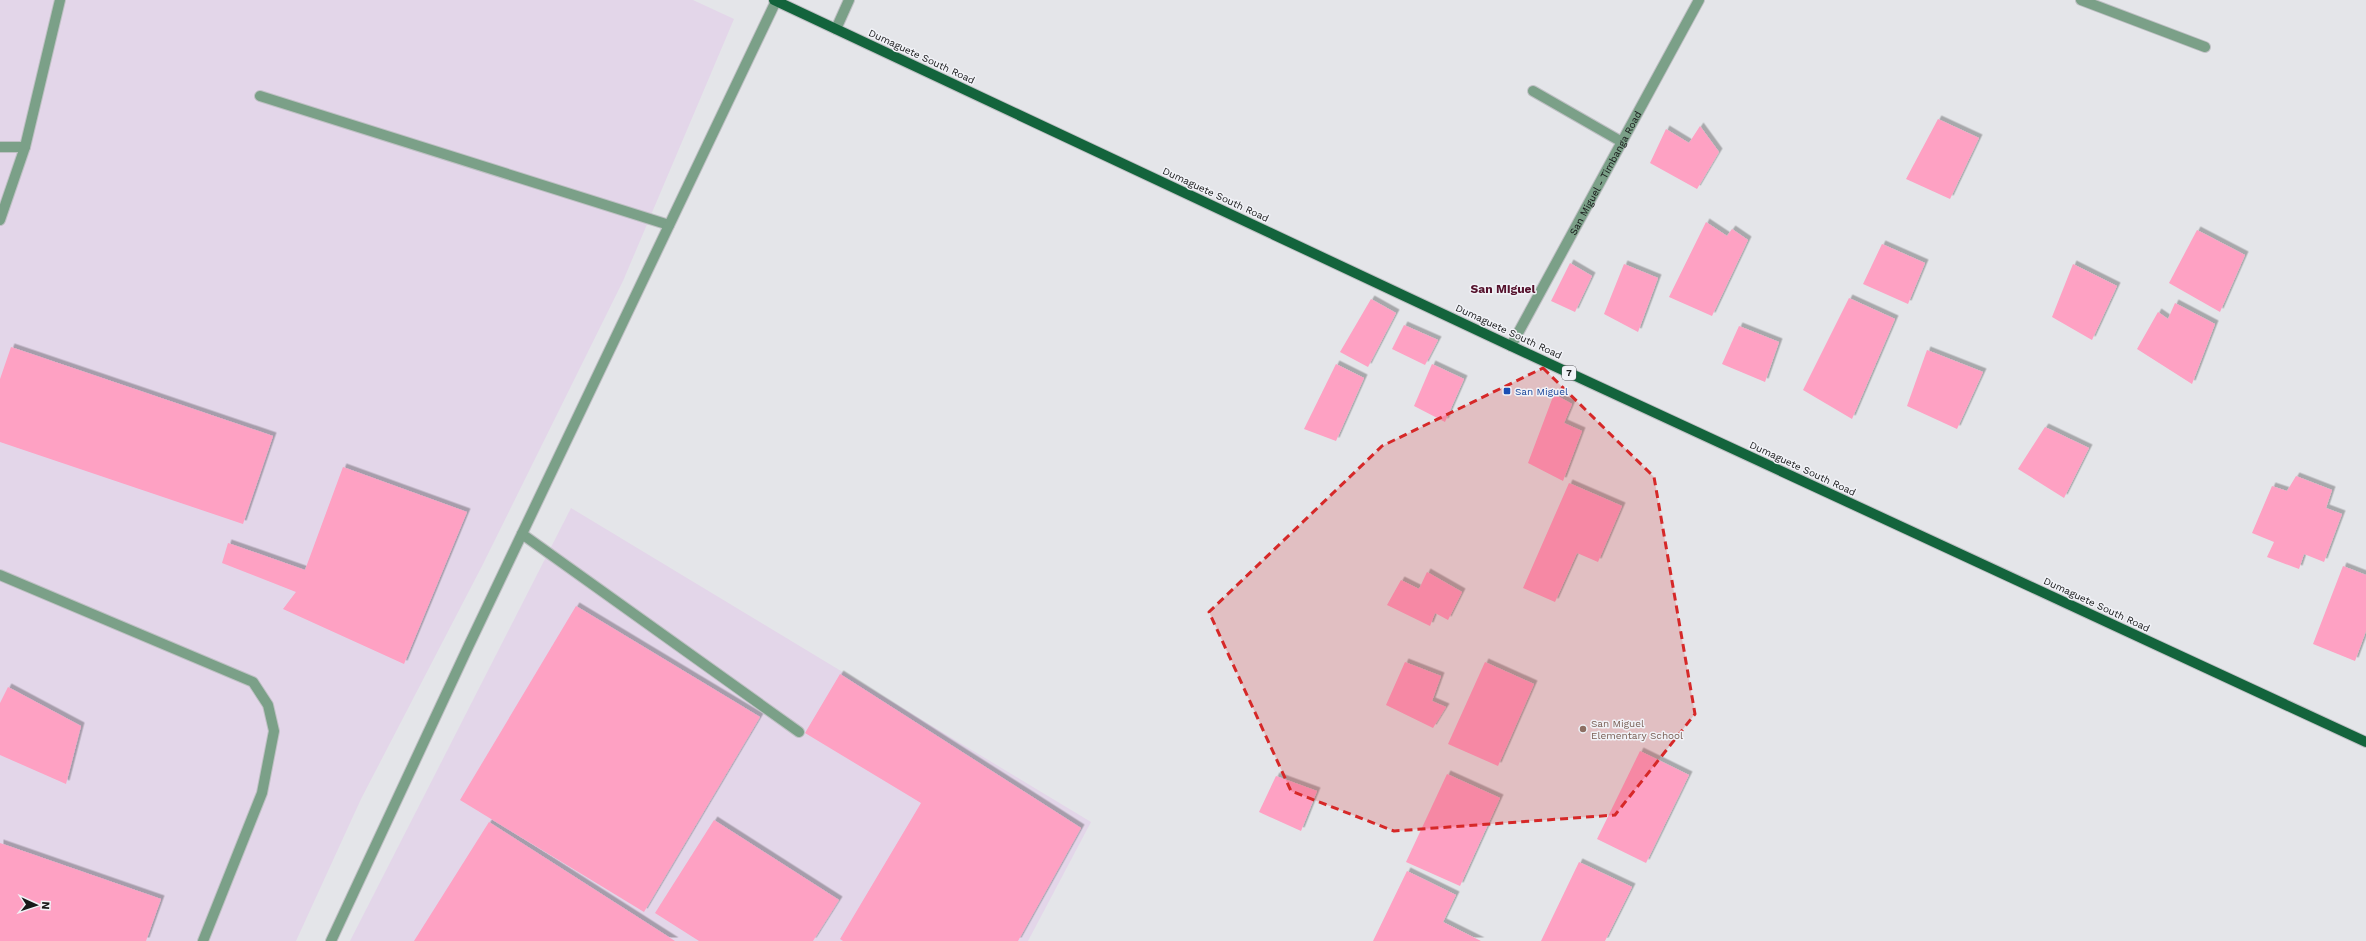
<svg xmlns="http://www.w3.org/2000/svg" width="2366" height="941" viewBox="0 0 2366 941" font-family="'Work Sans',sans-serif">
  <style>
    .industrial { fill: #e3d6e9 }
    .building { fill: #fea1c3; filter: url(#shadow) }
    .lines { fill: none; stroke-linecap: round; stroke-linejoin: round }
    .service-casing { stroke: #bfc0c4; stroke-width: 12 }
    .minor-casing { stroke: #bfc0c4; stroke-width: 12 }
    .tertiary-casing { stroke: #bfc0c4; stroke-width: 12 }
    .primary-casing { stroke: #bfc0c4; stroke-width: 12 }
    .service { stroke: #7ba088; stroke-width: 10 }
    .minor { stroke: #7ba088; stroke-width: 10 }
    .tertiary { stroke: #7ba088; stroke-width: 10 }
    .primary { stroke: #13643c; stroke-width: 10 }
    .marked { fill: #d62828; fill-opacity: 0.2; stroke: #d62828; stroke-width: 3; stroke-dasharray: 8 5; stroke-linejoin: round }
    .transit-dot { fill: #1a4fb4; stroke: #f1f2f7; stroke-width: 1.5 }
    .education-dot { fill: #8d6e63; stroke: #f1f2f7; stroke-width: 1.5 }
    .labels { text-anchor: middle; stroke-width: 3; stroke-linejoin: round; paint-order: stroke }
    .shield { fill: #f1f2f7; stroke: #58595c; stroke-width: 1 }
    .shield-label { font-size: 9px; font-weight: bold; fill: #171819 }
    .street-label { font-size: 10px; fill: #171819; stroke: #f1f2f7 }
    .transit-label { font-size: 10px; fill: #164399; stroke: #f1f2f7; text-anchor: start }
    .education-label { font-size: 10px; fill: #785e54; stroke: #f1f2f7; text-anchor: start }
    .quarter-label { font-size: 12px; font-weight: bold; fill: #55122c; stroke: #f1f2f7 }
  </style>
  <defs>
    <filter id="shadow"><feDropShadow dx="3.5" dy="-3.5" stdDeviation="0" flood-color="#0004"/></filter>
  </defs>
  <rect width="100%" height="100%" fill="#e4e5e9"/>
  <g class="industrial">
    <polygon points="0,0 693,0 734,19 623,281 482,566 361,799 296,941 0,941"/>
    <polygon points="571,508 1091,822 1028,941 350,941"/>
  </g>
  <g class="building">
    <polygon points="1938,119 1979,138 1950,199 1906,179"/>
    <polygon points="1700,126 1719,152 1697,189 1650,163 1666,129 1689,143"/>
    <polygon points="1706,222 1727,236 1732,229 1748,240 1712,316 1669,297"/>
    <polygon points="2197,230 2245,255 2220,312 2169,283"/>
    <polygon points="1882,244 1925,263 1908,304 1863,284"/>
    <polygon points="1570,263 1592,276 1575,312 1551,301"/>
    <polygon points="1624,264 1658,278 1638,332 1604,314"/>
    <polygon points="2073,264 2117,286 2092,340 2052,317"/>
    <polygon points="1849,298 1895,319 1852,419 1803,390"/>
    <polygon points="1371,299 1396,313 1368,367 1340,352"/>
    <polygon points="2175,303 2215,324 2192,384 2137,349 2158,312 2168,319"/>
    <polygon points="1404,325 1438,340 1425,365 1392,349"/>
    <polygon points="1739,326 1779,342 1765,382 1722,364"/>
    <polygon points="11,347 273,436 243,524 0,442 0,379"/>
    <polygon points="1927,350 1983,372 1957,429 1907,406"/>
    <polygon points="1336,364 1364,378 1336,441 1304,429"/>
    <polygon points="1432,364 1464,379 1445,422 1414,406"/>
    <polygon points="1554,394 1572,404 1564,423 1582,431 1563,481 1528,463"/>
    <polygon points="2045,427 2089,448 2064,498 2018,469"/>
    <polygon points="343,467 467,512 404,664 283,609 296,592 222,563 228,543 305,570"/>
    <polygon points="2296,476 2332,490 2326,508 2342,514 2324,562 2304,554 2299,569 2267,557 2274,542 2252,533 2272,486 2287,491"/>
    <polygon points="1569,483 1622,506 1598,562 1577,553 1555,602 1523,588"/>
    <polygon points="2343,566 2366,575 2366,631 2355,661 2313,644"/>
    <polygon points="1427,572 1462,592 1448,620 1435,613 1430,626 1387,605 1401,580 1419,589"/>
    <polygon points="576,606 760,717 644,912 460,800"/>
    <polygon points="1405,662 1441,676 1432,701 1446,707 1433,728 1386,705"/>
    <polygon points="1485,662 1534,684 1498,766 1448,744"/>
    <polygon points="840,674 1081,828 1018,941 843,941 840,939 921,803 805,733"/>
    <polygon points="8,687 81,726 66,784 0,755 0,703"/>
    <polygon points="1640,751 1689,775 1646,863 1597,839"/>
    <polygon points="1447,774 1500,798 1460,886 1406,862"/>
    <polygon points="1276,776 1317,791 1301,831 1259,812"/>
    <polygon points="714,820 839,900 813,941 699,941 655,913"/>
    <polygon points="489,822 675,941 414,941"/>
    <polygon points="0,843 161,899 146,941 0,941"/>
    <polygon points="1579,862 1632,887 1605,941 1541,941"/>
    <polygon points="1407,871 1456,895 1443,922 1481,941 1373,941"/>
  </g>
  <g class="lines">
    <defs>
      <g id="service">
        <polyline points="1533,91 1622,142"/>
        <polyline points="260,96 669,225"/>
        <polyline points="0,147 25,147"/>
        <polyline points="0,220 25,147 60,0"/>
        <polyline points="522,534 799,732"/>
        <polyline points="0,575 253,682 268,705 274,731 262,793 203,941"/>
      </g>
      <g id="minor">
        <polyline points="2081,0 2205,47"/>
        <polyline points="836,29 849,0"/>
        <polyline points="331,941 469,645 776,1"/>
      </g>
      <g id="tertiary">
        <path id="s1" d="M1511 346 1699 0"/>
      </g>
      <polyline id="primary" points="774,0 1511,346 2366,742"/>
    </defs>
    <use href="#service" class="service-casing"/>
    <use href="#minor" class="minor-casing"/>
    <use href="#tertiary" class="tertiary-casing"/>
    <use href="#primary" class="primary-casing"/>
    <use href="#service" class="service"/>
    <use href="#minor" class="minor"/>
    <use href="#tertiary" class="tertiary"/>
    <use href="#primary" class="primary"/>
  </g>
  <path class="marked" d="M1543 368 1654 477 1695 714 1615 815 1394 831 1291 791 1209 612 1382 446Z"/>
  <rect class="transit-dot" x="1503" y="387" width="8" height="8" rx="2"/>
  <circle class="education-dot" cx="1583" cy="729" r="4"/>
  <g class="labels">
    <rect class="shield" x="1562" y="366" width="14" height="14" rx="3"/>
    <g class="shield-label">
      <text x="1569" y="376">7</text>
    </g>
    <g class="street-label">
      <text transform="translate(922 56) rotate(25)" y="4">Dumaguete South Road</text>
      <text dy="4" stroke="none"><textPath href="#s1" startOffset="197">San Miguel - Timbanga Road</textPath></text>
      <text transform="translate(1216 194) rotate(25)" y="4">Dumaguete South Road</text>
      <text transform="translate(1509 331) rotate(25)" y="4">Dumaguete South Road</text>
      <text transform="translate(1803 468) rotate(25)" y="4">Dumaguete South Road</text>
      <text transform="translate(2097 604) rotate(25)" y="4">Dumaguete South Road</text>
    </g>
    <g class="transit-label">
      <text x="1515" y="395">San Miguel</text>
    </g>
    <g class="education-label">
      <text x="1591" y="727">San Miguel<tspan x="1591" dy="12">Elementary School</tspan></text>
    </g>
    <g class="quarter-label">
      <text x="1503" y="293">San Miguel</text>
    </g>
  </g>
  <g transform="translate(36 905) rotate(93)" stroke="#f1f2f7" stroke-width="3" paint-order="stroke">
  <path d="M0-3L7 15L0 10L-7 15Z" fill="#171819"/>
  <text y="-6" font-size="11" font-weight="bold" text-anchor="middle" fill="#171819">N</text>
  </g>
</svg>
